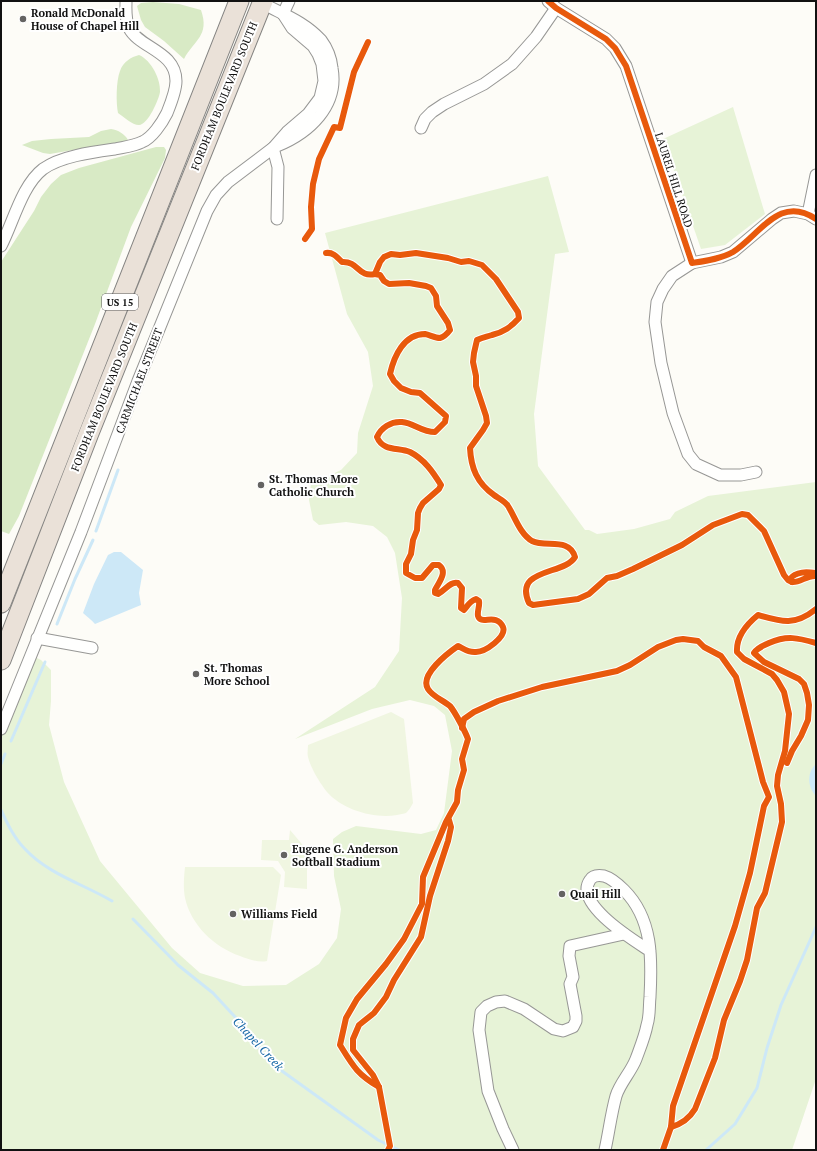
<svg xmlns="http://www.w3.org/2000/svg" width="817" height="1151" viewBox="0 0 817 1151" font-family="'PT Serif',serif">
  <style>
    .green { fill: #e7f3d7 }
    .forest { fill: #d8eac5 }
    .pitch { fill: #f0f6e1 }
    .water { fill: #cde8f7 }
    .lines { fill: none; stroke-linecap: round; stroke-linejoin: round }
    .stream { stroke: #cde8f7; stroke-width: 3 }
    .street-casing { stroke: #979795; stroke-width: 13 }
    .highway-casing { stroke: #858482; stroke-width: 21 }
    .street { stroke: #fffffe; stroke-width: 11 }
    .highway { stroke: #eae1d8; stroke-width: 19 }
    .cycleway-casing { stroke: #fff; stroke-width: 8 }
    .cycleway { stroke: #e8590c; stroke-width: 6 }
    .poi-dot { fill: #646362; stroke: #fff; stroke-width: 1.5 }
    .labels { text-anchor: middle; stroke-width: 4; stroke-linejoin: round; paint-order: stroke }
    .shield { fill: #fff; stroke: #585858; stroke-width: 1 }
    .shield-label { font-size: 10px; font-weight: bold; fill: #111 }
    .poi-label { font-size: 11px; font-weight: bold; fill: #111; stroke: #fff; text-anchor: start }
    .street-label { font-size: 11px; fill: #111; stroke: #fff }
    .water-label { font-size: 12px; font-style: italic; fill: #1768a6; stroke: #fff }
  </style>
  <rect width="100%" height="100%" fill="#fdfcf7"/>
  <g class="green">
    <polygon points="733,107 765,214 725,245 701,249 663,139"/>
    <polygon points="548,176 569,252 555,254 534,414 538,466 585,530 589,530 597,534 634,529 670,519 675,512 708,496 816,482 816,1079 792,1150 1,1150 1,729 31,655 41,660 51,670 51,701 49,725 64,782 100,861 172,948 200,973 243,986 286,985 319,964 337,938 341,909 334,876 333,839 342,832 356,826 421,834 436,830 444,813 452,751 445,715 434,706 410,700 372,709 295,739 375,687 399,651 402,598 395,553 387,537 373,526 346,522 319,525 313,520 309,500 311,484 341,470 357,453 358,433 373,386 368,352 347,314 325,233"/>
  </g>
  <g class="forest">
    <path d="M153 2 179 4 201 10C210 36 194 40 184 59L164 41 145 27 141 20 137 6 141 3Z"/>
    <path d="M139 55C151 60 161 79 160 92 159 99 148 125 139 125 132 125 124 117 118 113 116 103 116 81 120 71 123 62 131 57 139 55Z"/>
    <path d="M111 129C118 130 125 134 128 140L121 144 101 145 50 154 43 153 22 145 32 141 51 139 89 137 101 131Z"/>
    <polygon points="156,147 164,147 166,150 165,158 131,227 95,324 19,516 9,534 1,531 1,262 34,211 41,197 51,184 61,175 79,168"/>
  </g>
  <g class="pitch">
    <path d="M391 712 404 719 413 803C411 807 409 810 406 813 404 814 400 814 397 815 374 819 343 810 327 792 320 783 311 769 308 757 307 753 308 749 308 745Z"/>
    <polygon points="290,830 307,850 307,889 284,887 285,872 278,861 261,860 262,840 289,840"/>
    <path d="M185 867H273L281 875 267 961C258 963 248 959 240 956 214 947 191 925 185 898 183 887 184 877 185 867Z"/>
  </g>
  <g class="water">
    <path d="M114 552H121L143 570 139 593 141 605 95 624C92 620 87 617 83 613L94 584 108 555Z"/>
    <path d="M816 764V796C808 788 806 773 816 764Z"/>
  </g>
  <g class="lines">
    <g class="stream">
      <polyline points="96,531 118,470"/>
      <polyline points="57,624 75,579 93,540"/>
      <polyline points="11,741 45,662"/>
      <polyline points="1,764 5,754"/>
      <path d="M1 810C7 823 14 838 25 849 48 874 83 884 112 901"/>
      <polyline points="133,919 178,965 213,993 248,1031 267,1059 275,1066 378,1140 399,1150"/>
      <polyline points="706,1150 735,1124 757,1088 767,1048 781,1005 816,927"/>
    </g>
    <defs>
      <g id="street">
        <polyline points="548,1 556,8 606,39 615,48 626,66 692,263"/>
        <path d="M262 3C284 15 303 21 321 40 327 48 331 58 332 68 339 106 309 133 277 146"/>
        <polyline points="283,14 289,1"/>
        <polyline points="421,128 425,119 432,112 444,104 484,84 512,64 536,37 556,8"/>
        <polyline points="273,148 278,167 277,219"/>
        <polyline points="808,214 816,175"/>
        <path d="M1 246C13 223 22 185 43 169 61 156 93 152 115 149 124 147 134 146 142 142 152 138 162 123 167 113 171 103 176 91 176 81 176 51 139 48 129 28 125 19 126 10 126 1"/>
        <polyline points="756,472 741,475 720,475 696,464 688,454 673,413 661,363 655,322 657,302 663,289 672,276 692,263 721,257 733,252 772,219 781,213 794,211 808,214 816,219"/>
        <polyline points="37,638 92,648"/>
        <polyline points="1,729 81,532 138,381 207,211 216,195 228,182 273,148 287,132 308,114 320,98 324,81 322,64 318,54 313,46 292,28 283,14"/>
        <polyline points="513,1150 503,1129 488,1091 479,1030 481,1012 487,1006 496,1002 505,1001 524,1009 554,1029 563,1031 573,1027 576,1021 576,1016 570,984 573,977 569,956 570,946 624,934"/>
        <path d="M605 1150C609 1132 611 1114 616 1096 620 1083 631 1072 636 1059 640 1048 645 1036 647 1025 650 1016 649 1006 650 997 652 959 653 919 624 890 618 884 611 878 604 876 598 875 593 875 590 880 573 904 635 941 650 951"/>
      </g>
      <g id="highway">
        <polyline points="1,603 239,1"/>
        <polyline points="1,660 89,433 263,1"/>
      </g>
    </defs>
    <use href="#street" class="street-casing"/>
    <use href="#highway" class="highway-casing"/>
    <use href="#street" class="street"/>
    <use href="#highway" class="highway"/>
    <defs>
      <g id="cycleway">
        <path d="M548 1 556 8 606 39 615 48 626 66 692 263C705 261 721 259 733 252 760 235 779 194 816 219"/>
        <polyline points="305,239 312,229 311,207 313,184 319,159 334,127 340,128 354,72 368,42"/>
        <path d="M326 253C333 252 337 257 342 262 359 261 358 278 375 274"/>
        <path d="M816 573C807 572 796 571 790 579L792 582C800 583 807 575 816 576"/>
        <polyline points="462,728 464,719 474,712 498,701 542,687 617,671 630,665 658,647 676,640 683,639 698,641 704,647 721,656 736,677 763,782 769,797 764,806 750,873 735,926 673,1106 671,1127 663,1150"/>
        <path d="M787 763 792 751 801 736 808 720 809 705 807 693 804 684 799 679 764 662 754 653C758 647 763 646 769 643 787 635 798 638 816 643"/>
        <path d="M379 1087C357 1074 353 1066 340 1045L346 1018 357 999 386 964 404 939 422 904 423 877 446 822 457 802 458 790 464 770 462 759 468 739C465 731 455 712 450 706 443 700 433 697 428 689 419 675 448 653 458 646 464 649 469 653 476 652 485 652 507 637 503 627 496 612 481 626 478 616 477 611 480 606 479 601L476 599C470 601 468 605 464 610L461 608 462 588 458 583C450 581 446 590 438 594L435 593V590C439 582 448 572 439 565H433L422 578H415L406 573V564L411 554 413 540 417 530 418 513 420 508 423 503 439 489 441 485C433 472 424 459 410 452 399 447 383 452 377 437 381 428 391 421 402 422 414 423 421 432 435 432L445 422 446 416 420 393 411 392 401 388 394 381 390 374C394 356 404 334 425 334 430 335 435 338 440 338 444 337 447 334 450 330L448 323 437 306 436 296 431 288 426 286 409 283 389 284 384 281 380 275 375 274 380 262 384 257 391 254 400 255 416 253 448 258 461 262 469 261 482 265 496 279 518 312 519 318C511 327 504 332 492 335 486 337 483 337 477 340L474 353 473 362 476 376V386L486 416 487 423 483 430 470 448C471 468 477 483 494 495 498 498 505 501 508 506 515 517 520 534 532 541 546 548 569 537 575 557 565 575 513 568 529 603L533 605 578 599 589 594 607 578 617 576 633 569 682 545 713 525 742 514 748 515 764 531 784 575 788 580 792 582"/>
        <path d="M671 1127C682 1124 689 1119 695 1109L715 1058 724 1020 740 981 747 960 757 908 765 893 782 822 781 804 777 786 778 775 785 751 789 714 784 692 777 680 772 674 744 659 737 652C736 637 747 624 758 615 782 622 795 626 816 609"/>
        <polyline points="388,1150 390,1146 379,1087 373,1075 353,1050 353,1039 359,1025 374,1013 386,997 394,980 421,937 430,896 448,841 451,827 449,820"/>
      </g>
    </defs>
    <use href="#cycleway" class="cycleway-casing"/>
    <use href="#cycleway" class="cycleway"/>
  </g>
  <g class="poi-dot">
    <circle cx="23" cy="19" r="4"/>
    <circle cx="261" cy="485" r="4"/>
    <circle cx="196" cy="674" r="4"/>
    <circle cx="284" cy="855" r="4"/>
    <circle cx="562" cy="894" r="4"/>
    <circle cx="233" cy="914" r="4"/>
  </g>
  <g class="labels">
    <rect class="shield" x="102" y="294" width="36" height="16" rx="3"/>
    <g class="shield-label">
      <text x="120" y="306">US 15</text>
    </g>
    <g class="poi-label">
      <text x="31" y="17">Ronald McDonald<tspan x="31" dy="13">House of Chapel Hill</tspan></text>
      <text x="269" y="483">St. Thomas More<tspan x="269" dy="13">Catholic Church</tspan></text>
      <text x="204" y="672">St. Thomas<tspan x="204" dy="13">More School</tspan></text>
      <text x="292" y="853">Eugene G. Anderson<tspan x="292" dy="13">Softball Stadium</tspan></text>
      <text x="570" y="898">Quail Hill</text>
      <text x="241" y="918">Williams Field</text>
    </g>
    <g class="street-label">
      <text transform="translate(224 96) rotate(-68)" y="4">FORDHAM BOULEVARD SOUTH</text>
      <text transform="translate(674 180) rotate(72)" y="4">LAUREL HILL ROAD</text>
      <text transform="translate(139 381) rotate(-69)" y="4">CARMICHAEL STREET</text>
      <text transform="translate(104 397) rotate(-68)" y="4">FORDHAM BOULEVARD SOUTH</text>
    </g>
    <g class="water-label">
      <text transform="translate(258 1044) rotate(47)" y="4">Chapel Creek</text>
    </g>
  </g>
  <rect width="817" height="1151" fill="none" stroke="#111111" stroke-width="4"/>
</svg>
